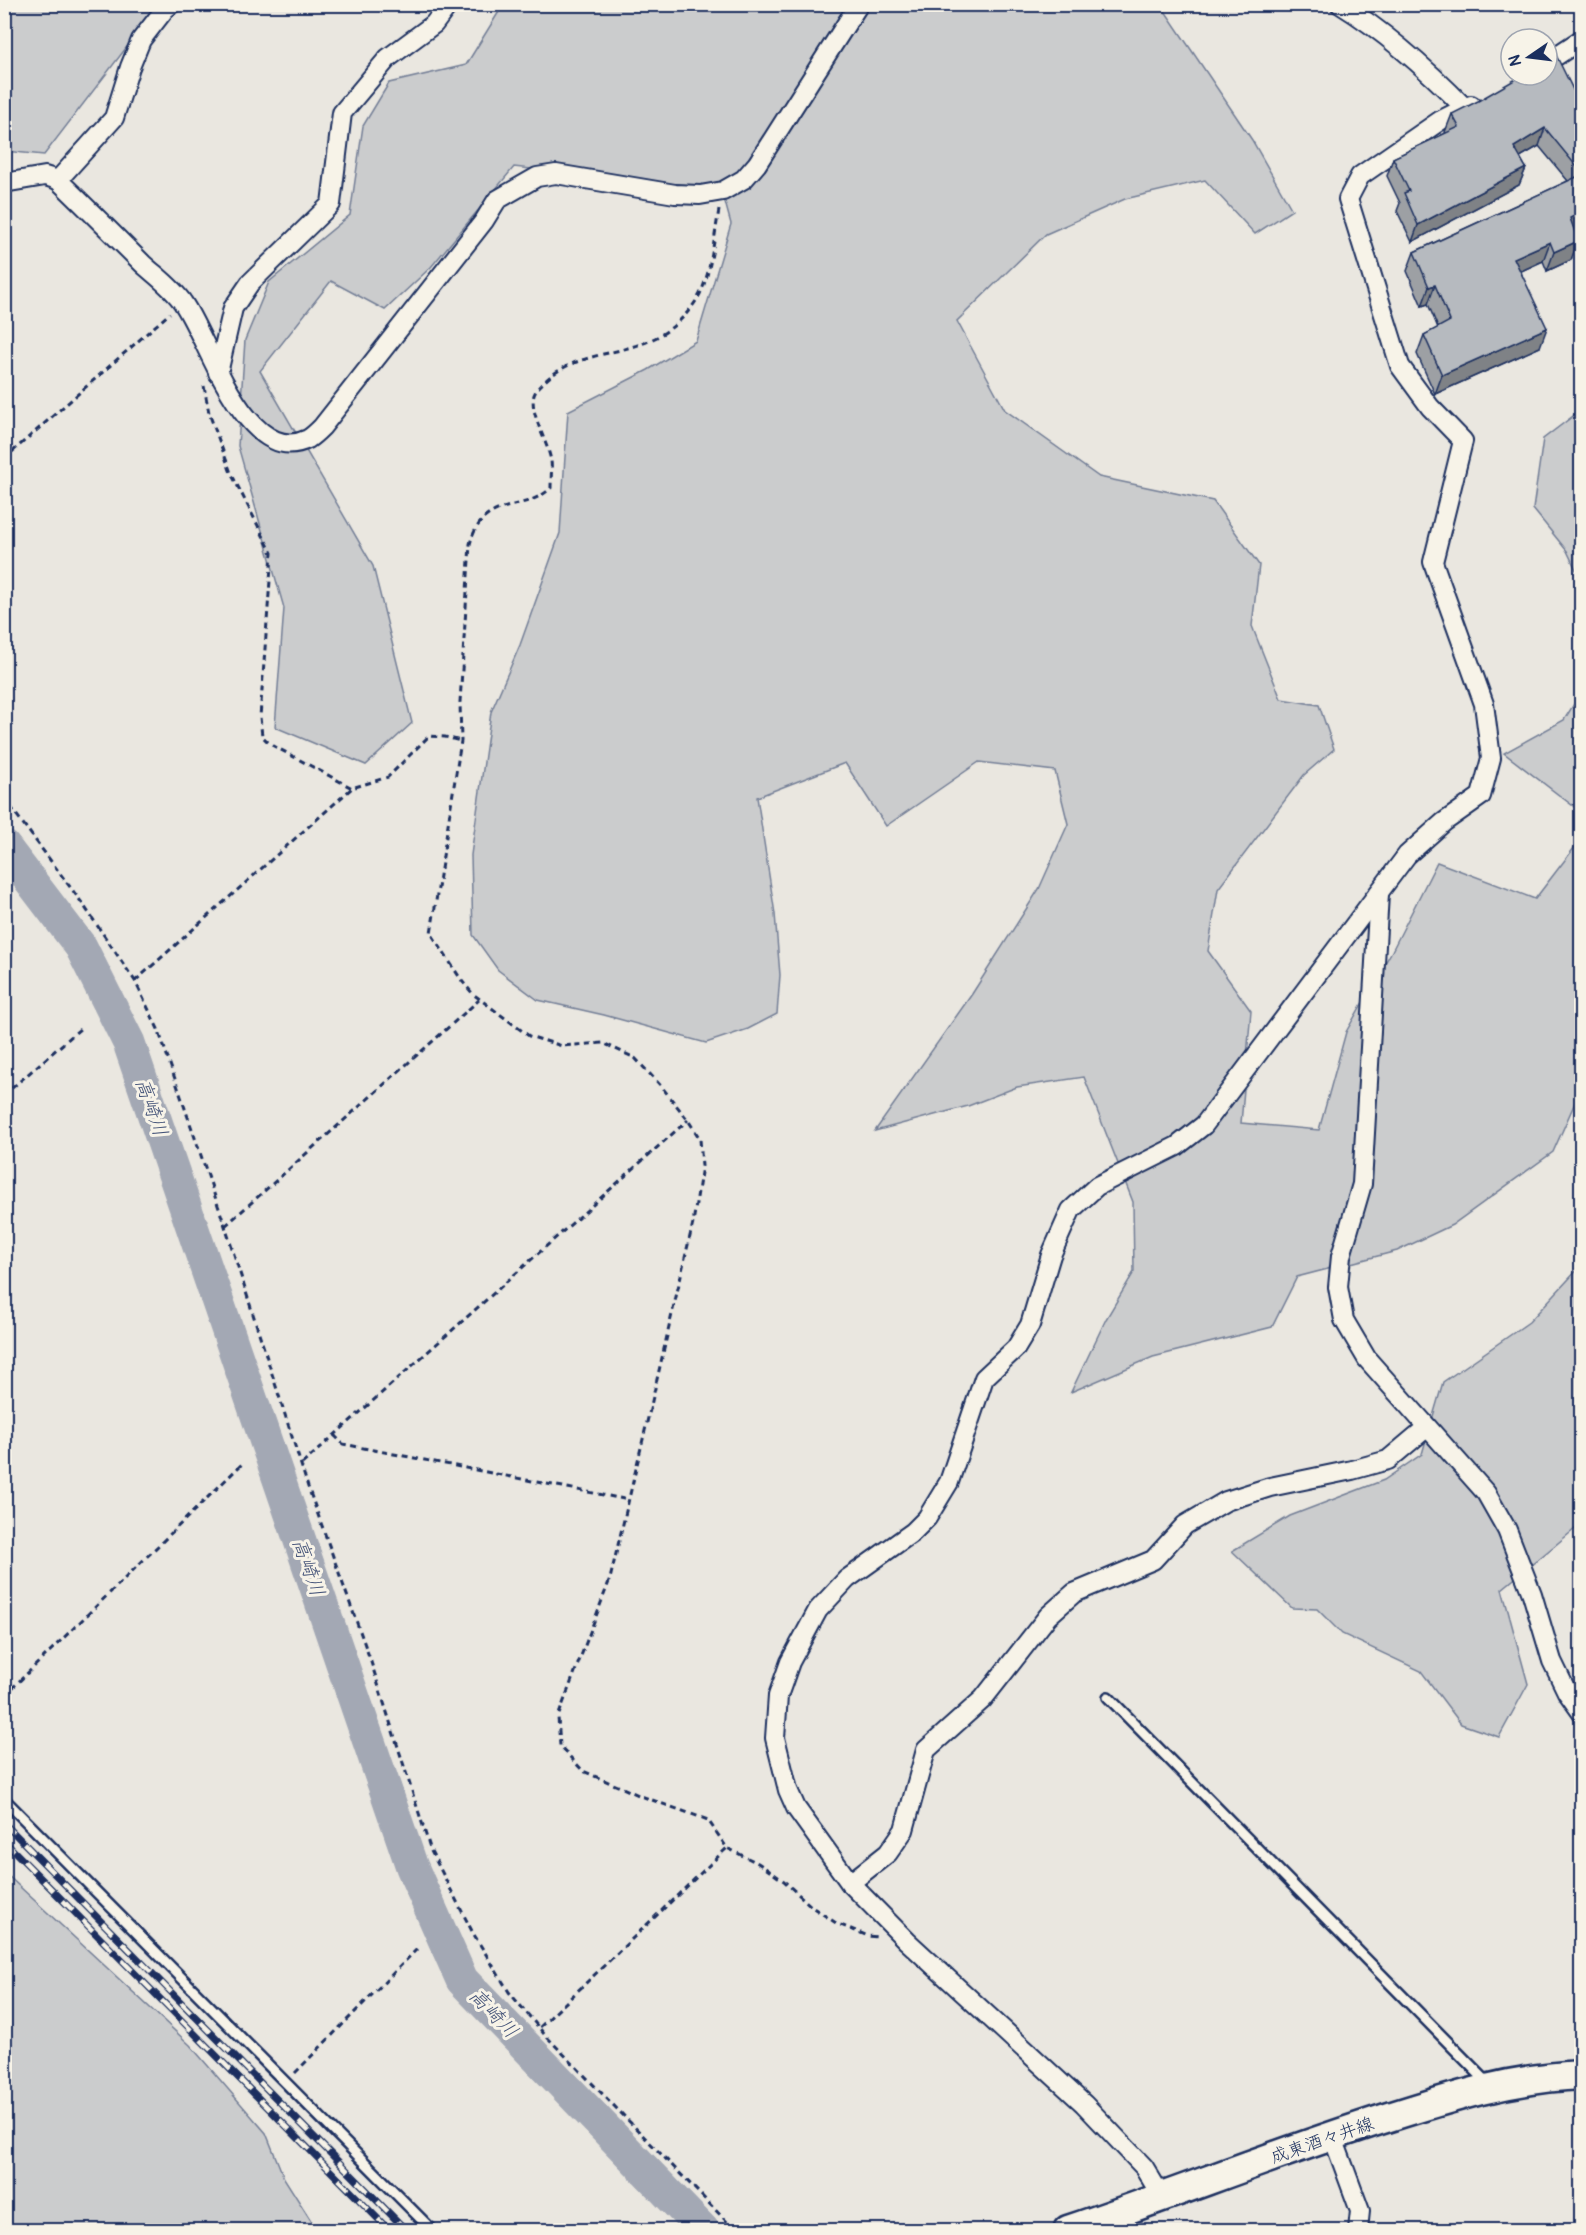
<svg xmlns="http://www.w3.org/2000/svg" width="1586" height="2235" viewBox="0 0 1586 2235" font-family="Pangolin,'Klee One',sans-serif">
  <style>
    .green { fill: #cbcccd; stroke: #737e96; stroke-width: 1.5 }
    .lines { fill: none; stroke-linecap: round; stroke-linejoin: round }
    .river { stroke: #a3a8b4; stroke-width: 33 }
    .lane-casing { stroke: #1b2f5e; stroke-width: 14 }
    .street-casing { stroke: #1b2f5e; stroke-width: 22 }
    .primary-casing { stroke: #1b2f5e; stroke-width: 33 }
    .path { stroke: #1b2f5e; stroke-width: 3; stroke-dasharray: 6 4.5; stroke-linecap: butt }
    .lane { stroke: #f7f3e8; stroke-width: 9 }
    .street { stroke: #f7f3e8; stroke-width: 18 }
    .primary { stroke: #f7f3e8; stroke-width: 28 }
    .rail-casing { stroke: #1b2f5e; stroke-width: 7 }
    .rail { stroke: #f7f3e8; stroke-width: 4.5; stroke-dasharray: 14; stroke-linecap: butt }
    .wall { fill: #9da0a4; stroke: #1b2f5e; stroke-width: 1.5 }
    .shaded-wall { fill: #7f8286; stroke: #1b2f5e; stroke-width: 1.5 }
    .building { fill: #b6babf; stroke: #1b2f5e; stroke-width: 1.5 }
    .labels { text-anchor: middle; stroke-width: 6; stroke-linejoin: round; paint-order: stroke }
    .street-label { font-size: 18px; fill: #1b2f5e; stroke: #f7f3e8 }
    .water-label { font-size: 20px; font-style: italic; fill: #445378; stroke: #f7f3e8 }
  </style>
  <rect width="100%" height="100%" fill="#eae7e0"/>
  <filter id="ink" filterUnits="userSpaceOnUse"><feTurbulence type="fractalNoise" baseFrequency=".0167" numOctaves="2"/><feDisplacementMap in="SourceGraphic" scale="12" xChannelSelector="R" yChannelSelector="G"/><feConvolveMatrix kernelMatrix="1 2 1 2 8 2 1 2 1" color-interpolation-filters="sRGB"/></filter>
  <g filter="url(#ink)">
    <g class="green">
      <polygon points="526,4 1161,5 1252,140 1292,210 1255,234 1205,180 1125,199 1046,234 957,321 1005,410 1099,477 1213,501 1259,565 1252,626 1281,699 1319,705 1334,749 1304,775 1218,889 1208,951 1251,1011 1241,1123 1319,1130 1346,1032 1392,951 1437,862 1535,899 1581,839 1581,1089 1553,1152 1452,1225 1397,1251 1297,1277 1272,1327 1153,1357 1071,1392 1106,1319 1134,1272 1133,1202 1084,1077 1017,1087 968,1106 875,1131 972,994 1039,889 1068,824 1055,771 979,762 886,826 845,763 757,797 775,914 780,975 777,1014 748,1029 706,1043 604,1015 538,1000 498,970 473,935 471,855 491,712 520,645 560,533 568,411 648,370 696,341 731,224 722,191 514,167 431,267 385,310 331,281 260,371 373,566 412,723 366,765 275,727 284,608 238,446 245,340 269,282 350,215 363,126 389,83 466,65 500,10"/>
      <polygon points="5,5 159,5 44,155 5,151"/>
      <polygon points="1581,410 1581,580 1567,551 1533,509 1543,439"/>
      <polygon points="1581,693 1581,812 1504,753 1564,720"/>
      <polygon points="1581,1266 1581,1524 1502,1589 1528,1684 1499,1737 1461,1724 1421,1671 1342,1634 1317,1609 1292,1608 1232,1551 1290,1516 1384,1480 1422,1454 1443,1382 1529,1322"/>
      <polygon points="5,1873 190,2045 266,2133 284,2178 317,2230 5,2230"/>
    </g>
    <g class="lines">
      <polyline class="river" points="4,846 81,947 129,1043 412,1867 462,1980 703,2230"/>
      <defs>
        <g id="lane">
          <polyline points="1108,1697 1488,2083"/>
          <polyline points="4,1799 432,2230"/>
        </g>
        <g id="street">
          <path d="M1340 4C1387 33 1428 70 1466 109"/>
          <polyline points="1547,62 1582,39"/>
          <polyline points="58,180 114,118 130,67 141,40 165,9 171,4"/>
          <path d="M4 183 45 176 58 180C87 208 115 236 143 264 156 276 173 288 183 303 208 338 246 469 308 439 313 436 318 431 322 427L484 221 497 200 537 177 556 174 675 194 700 195 723 191 744 179 757 164 859 4"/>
          <polyline points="218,373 233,308 250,283 331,204 342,113 388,58 434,24 449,4"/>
          <polyline points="1379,894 1362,1184 1341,1256 1338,1287 1344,1320 1367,1359 1486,1493 1507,1530 1532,1594 1552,1661 1567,1692 1582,1713"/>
          <polyline points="850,1883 888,1853 904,1830 926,1750 983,1699 1048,1616 1074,1593 1153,1560 1185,1525 1226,1501 1270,1487 1352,1470 1388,1460 1426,1428"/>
          <polyline points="1332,2135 1360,2211 1358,2230"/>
          <polyline points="1163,2199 1144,2167 1084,2104 907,1941 850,1883 796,1808 788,1790 775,1738 778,1696 790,1662 818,1610 847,1579 913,1532 927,1518 949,1482 984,1378 1016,1348 1030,1325 1051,1255 1071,1210 1097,1186 1177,1146 1204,1125 1407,855 1444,822 1481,796 1491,758 1484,704 1433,562 1463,441 1430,407 1400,366 1348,199 1360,176 1441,120 1471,105"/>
        </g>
        <path id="primary" d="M1068 2230C1175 2194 1279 2152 1386 2118 1452 2097 1512 2078 1582 2075"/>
      </defs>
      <use href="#lane" class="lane-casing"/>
      <use href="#street" class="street-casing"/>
      <use href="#primary" class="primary-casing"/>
      <g class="path">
        <path d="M719 210C714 237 712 269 700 294 690 313 673 329 655 338 619 356 576 352 545 381 541 385 536 389 534 395 529 413 548 442 551 461 552 469 551 479 551 488 523 514 483 495 470 544L460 702 461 741 431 933 462 981 473 994 529 1036 562 1046 603 1043 635 1058 661 1086 688 1120 700 1139 702 1166 693 1223 652 1401 610 1579 558 1717 560 1746 583 1771 641 1796 708 1820 727 1848 758 1863 784 1881 812 1907 836 1923 868 1936 878 1937"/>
        <polyline points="204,386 209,413 231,473 272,553 260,717 262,736 270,744 352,788 388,777 429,736 445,737 461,741"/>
        <polyline points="4,459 170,313"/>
        <polyline points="4,798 82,903 135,981 158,1029 225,1226 308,1487 370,1659 431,1851 473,1933 509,1992 545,2035 735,2230"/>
        <polyline points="135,981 352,788"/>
        <polyline points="4,1095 81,1028"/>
        <polyline points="225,1226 479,1000"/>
        <polyline points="334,1435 343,1444 629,1500"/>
        <polyline points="302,1464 688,1120"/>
        <polyline points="4,1696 242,1464"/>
        <polyline points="540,2027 727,1848"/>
        <polyline points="295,2073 417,1949"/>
      </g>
      <use href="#lane" class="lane"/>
      <use href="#street" class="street"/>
      <use href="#primary" class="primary"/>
      <defs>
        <g id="rail">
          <polyline points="4,1823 406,2230"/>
          <polyline points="4,1841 389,2230"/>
        </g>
      </defs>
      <use href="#rail" class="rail-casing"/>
      <use href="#rail" class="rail"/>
    </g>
    <polygon class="wall" points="1581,106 1581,228 1575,231 1578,241 1571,260 1547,271 1543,261 1521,271 1540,347 1435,394 1417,354 1424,335 1438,328 1428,304 1422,306 1407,271 1414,252 1568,181 1539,146 1520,157 1526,168 1519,185 1412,242 1397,211 1400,203 1387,176 1393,158 1446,133 1445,132 1452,114"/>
    <g class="shaded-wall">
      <polygon points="1545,128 1539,146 1508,164 1514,147"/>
      <polygon points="1526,168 1519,185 1412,242 1418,225"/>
      <polygon points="1581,212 1581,228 1563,237 1570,218"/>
      <polygon points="1578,241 1571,260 1547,271 1554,252"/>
      <polygon points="1550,242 1543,261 1508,277 1514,258"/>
      <polygon points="1435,285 1428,304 1422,306 1429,287"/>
      <polygon points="1547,328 1540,347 1435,394 1442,375"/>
    </g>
    <g class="building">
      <polygon points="1556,55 1581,106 1581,172 1545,128 1514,147 1526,168 1418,225 1404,193 1409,191 1393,158 1459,127 1452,114 1478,101 1523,75 1547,75 1547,59"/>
      <polygon points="1581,175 1581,212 1570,218 1578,241 1554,252 1550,242 1514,258 1547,328 1442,375 1424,335 1450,321 1435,285 1429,287 1414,252"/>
    </g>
  </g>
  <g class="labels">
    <g class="street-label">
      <text transform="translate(1322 2140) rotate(-19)" y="6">成東酒々井線</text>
    </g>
    <g class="water-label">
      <text transform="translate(152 1107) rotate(71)" y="7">高崎川</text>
      <text transform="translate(309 1567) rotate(71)" y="7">高崎川</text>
      <text transform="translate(494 2013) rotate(46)" y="7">高崎川</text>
    </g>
  </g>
  <rect width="1586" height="2235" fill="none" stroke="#f7f3e8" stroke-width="24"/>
  <rect x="12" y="12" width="1562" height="2211" fill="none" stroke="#1b2f5e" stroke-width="2" filter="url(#ink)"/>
  <g transform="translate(1529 57) rotate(256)"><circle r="28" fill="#f7f3e8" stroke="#9fa5b1" stroke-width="1.5"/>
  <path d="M0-4.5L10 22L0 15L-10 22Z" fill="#1b2f5e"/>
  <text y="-9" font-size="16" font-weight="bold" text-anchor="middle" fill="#1b2f5e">N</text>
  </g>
</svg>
